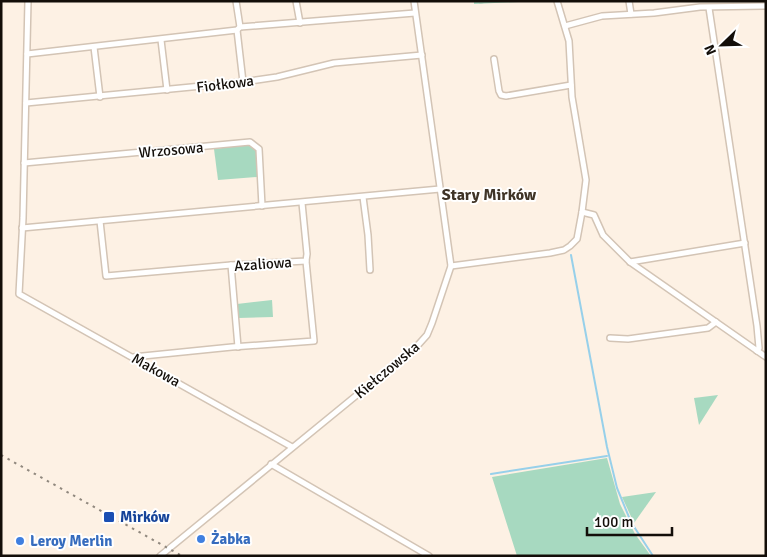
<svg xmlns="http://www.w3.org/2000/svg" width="767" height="557" viewBox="0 0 767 557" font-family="Signika,sans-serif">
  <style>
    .grass { fill: #a7d9c0 }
    .park { fill: url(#park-crowns) }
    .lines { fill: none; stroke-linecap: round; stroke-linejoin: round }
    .stream { stroke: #97d0ea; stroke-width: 2 }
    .street-casing { stroke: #d3c4b5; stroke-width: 8 }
    .street { stroke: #fff; stroke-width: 5 }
    .rail { stroke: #90887e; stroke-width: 2; stroke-dasharray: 2.5 5; stroke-linecap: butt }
    .transit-dot { fill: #1a4fb4; stroke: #fff; stroke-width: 2 }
    .shop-dot { fill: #3f7fe0; stroke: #fff; stroke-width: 2 }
    .labels { text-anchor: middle; stroke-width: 4; stroke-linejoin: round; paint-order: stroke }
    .street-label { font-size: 15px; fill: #130e09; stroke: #fff }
    .transit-label { font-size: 15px; font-weight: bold; fill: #164399; stroke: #fff; text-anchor: start }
    .shop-label { font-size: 15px; font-weight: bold; fill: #366cbe; stroke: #fff; text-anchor: start }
    .neighbourhood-label { font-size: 16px; font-weight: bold; fill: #3f3427; stroke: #fff }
  </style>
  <defs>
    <pattern id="park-crowns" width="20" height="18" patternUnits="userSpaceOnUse" patternTransform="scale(1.25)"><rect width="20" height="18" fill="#a7d9c0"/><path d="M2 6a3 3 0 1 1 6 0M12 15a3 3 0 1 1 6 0" fill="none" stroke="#8fb9a4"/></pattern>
  </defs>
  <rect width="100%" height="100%" fill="#fdf1e4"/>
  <g class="grass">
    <polygon points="246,145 253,146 257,150 259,161 257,177 218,180 214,149"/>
    <polygon points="272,300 273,317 238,318 237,304"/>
    <polygon points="718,395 699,425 694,398"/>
    <polygon points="607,458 620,504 635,534 651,556 517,556 492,477"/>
    <polygon points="656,492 634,523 622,497"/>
  </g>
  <polygon class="park" points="474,1 540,1 474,4"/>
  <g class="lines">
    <g class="stream">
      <polyline points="571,255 607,447 617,488 631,522 653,556"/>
      <polyline points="491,474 607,456"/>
    </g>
    <defs>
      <g id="street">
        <polyline points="28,1 23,218 19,294 292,447"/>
        <polyline points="236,1 240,27"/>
        <polyline points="296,1 300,23"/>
        <polyline points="629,1 631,14"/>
        <polyline points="709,8 757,326 759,348 757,351"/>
        <polyline points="565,26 602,16 654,13 700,7 766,6"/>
        <polyline points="237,30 243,82"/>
        <polyline points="161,40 167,90"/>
        <polyline points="94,47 100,97"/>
        <polyline points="27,54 237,30 240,27 415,13"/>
        <polyline points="494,59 499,91 501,95 506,96 571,85"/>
        <polyline points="26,103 243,82 277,77 334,63 422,55"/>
        <polyline points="24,163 250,142 259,149 262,206"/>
        <polyline points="363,197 368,235 370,270"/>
        <polyline points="582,212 594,215 603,235 630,262 766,357"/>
        <polyline points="100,221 106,276 231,265 306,261 307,254 302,203"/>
        <polyline points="22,228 440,189"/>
        <polyline points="630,262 745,243"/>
        <polyline points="231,265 238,347"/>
        <polyline points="451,266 550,253 564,250 570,246 577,239 582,212 586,180 572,97 569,41 557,1"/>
        <polyline points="610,338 628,339 708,328 716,322"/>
        <polyline points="133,357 232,347 314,341 306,261"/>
        <polyline points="271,464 429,556"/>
        <polyline points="160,556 418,345 427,335 432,323 451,266 414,1"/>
      </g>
    </defs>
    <use href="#street" class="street-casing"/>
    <use href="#street" class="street"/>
    <polyline class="rail" points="1,455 182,556"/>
  </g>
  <rect class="transit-dot" x="103" y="511" width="12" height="12" rx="2.5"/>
  <g class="shop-dot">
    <circle cx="201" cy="539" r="5"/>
    <circle cx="20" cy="541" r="5"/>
  </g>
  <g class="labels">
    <g class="street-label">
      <text transform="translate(225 84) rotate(-7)" y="5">Fiołkowa</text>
      <text transform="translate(171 150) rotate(-5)" y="5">Wrzosowa</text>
      <text transform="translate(263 264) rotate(-4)" y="5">Azaliowa</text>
      <text transform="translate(156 370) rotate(29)" y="5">Makowa</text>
      <text transform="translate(387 370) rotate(-40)" y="5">Kiełczowska</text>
    </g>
    <g class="transit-label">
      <text x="120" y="522">Mirków</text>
    </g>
    <g class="shop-label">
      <text x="211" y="544">Żabka</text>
      <text x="30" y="546">Leroy Merlin</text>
    </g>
    <g class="neighbourhood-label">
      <text x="489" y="200">Stary Mirków</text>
    </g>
  </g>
  <rect width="767" height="557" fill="none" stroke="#130e09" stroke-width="5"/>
  <g transform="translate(722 45) rotate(247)" stroke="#ffffff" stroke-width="4" paint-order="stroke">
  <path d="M0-4L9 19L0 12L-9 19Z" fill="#130e09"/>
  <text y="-8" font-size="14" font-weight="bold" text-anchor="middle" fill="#130e09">N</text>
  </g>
  <path d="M587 527v8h85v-8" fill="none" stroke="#130e09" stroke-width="2.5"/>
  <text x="594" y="527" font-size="15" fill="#130e09" stroke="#ffffff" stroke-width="4" paint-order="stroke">100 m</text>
</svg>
